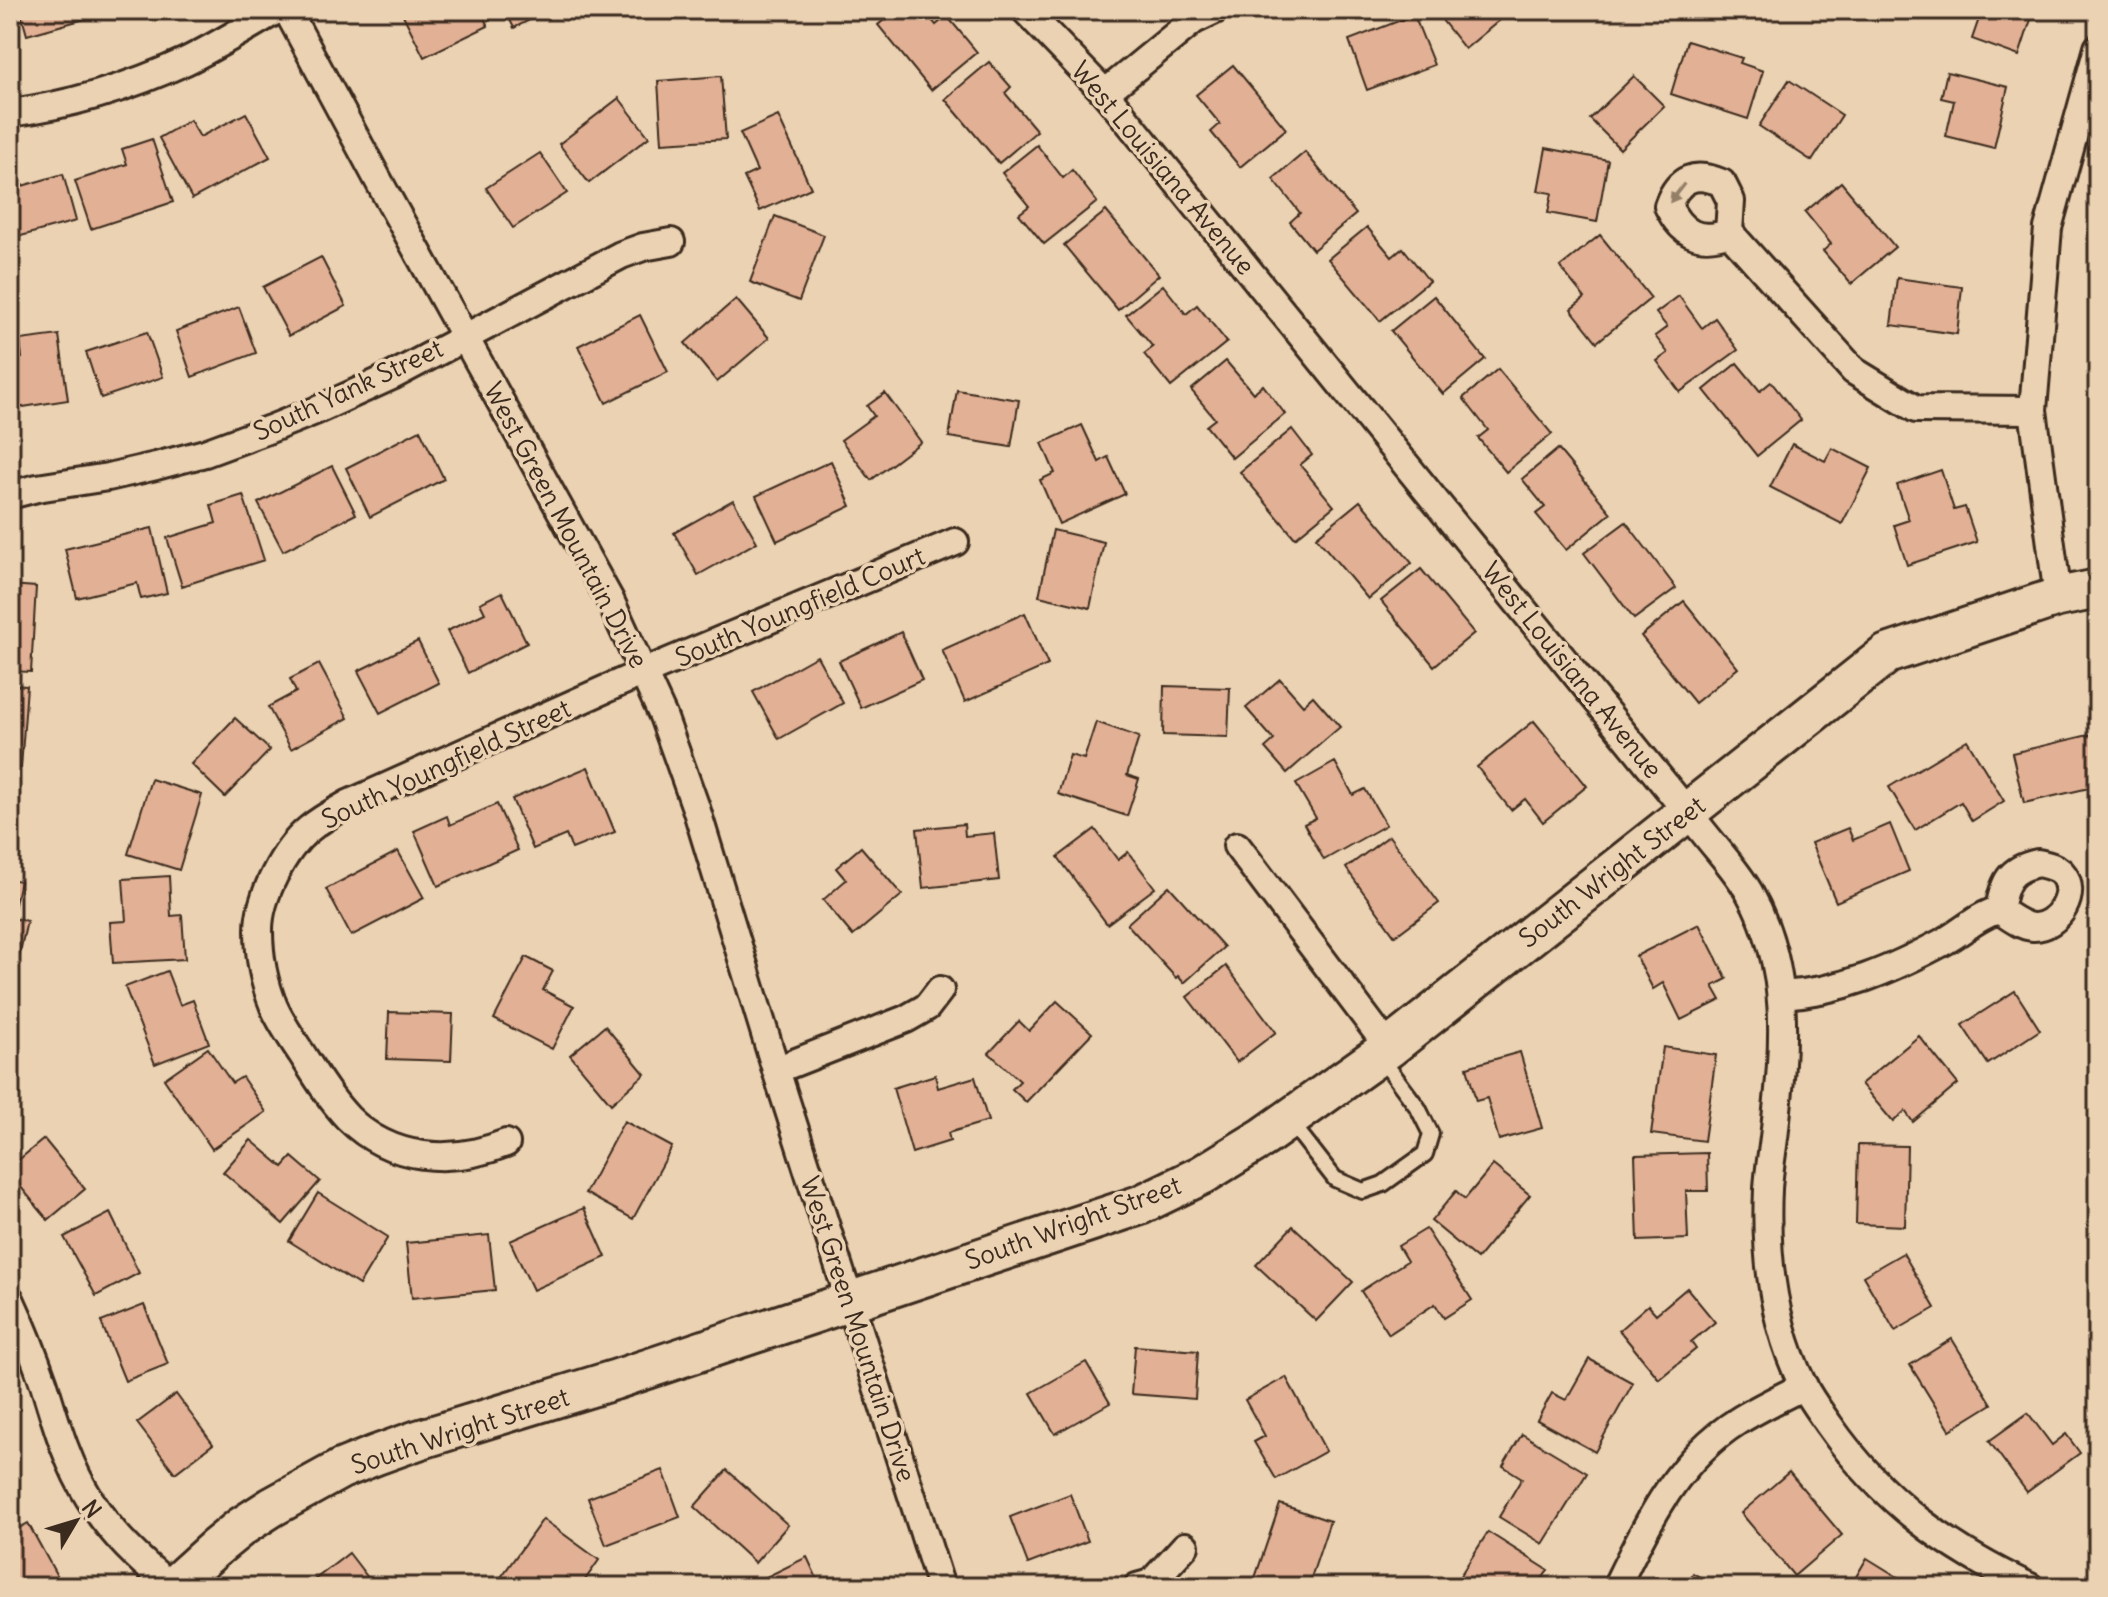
<svg xmlns="http://www.w3.org/2000/svg" width="2108" height="1597" viewBox="0 0 2108 1597" font-family="Delius,sans-serif">
  <style>
    .building { fill: #e2b094; stroke: #3b2a1e; stroke-width: 2 }
    .lines { fill: none; stroke-linecap: round; stroke-linejoin: round }
    .lane-casing { stroke: #3b2a1e; stroke-width: 20 }
    .street-casing { stroke: #3b2a1e; stroke-width: 32 }
    .secondary-casing { stroke: #3b2a1e; stroke-width: 44 }
    .lane { stroke: #ebd2b3; stroke-width: 14 }
    .street { stroke: #ebd2b3; stroke-width: 26 }
    .secondary { stroke: #ebd2b3; stroke-width: 38 }
    .oneway { fill: #937e68 }
    .labels { text-anchor: middle; stroke-width: 7; stroke-linejoin: round; paint-order: stroke }
    .street-label { font-size: 26px; fill: #3b2a1e; stroke: #ebd2b3 }
  </style>
  <rect width="100%" height="100%" fill="#ebd2b3"/>
  <filter id="ink" filterUnits="userSpaceOnUse"><feTurbulence type="fractalNoise" baseFrequency=".0125" numOctaves="2"/><feDisplacementMap in="SourceGraphic" scale="16" xChannelSelector="R" yChannelSelector="G"/><feConvolveMatrix kernelMatrix="1 2 1 2 8 2 1 2 1" color-interpolation-filters="sRGB"/></filter>
  <g filter="url(#ink)">
    <g class="building">
      <polygon points="20,10 85,10 88,18 27,35"/>
      <polygon points="403,10 480,10 488,26 424,57 401,11"/>
      <polygon points="505,10 549,10 514,28"/>
      <polygon points="896,10 924,10 936,25 947,16 977,52 931,90 878,25"/>
      <polygon points="1434,10 1512,10 1465,49"/>
      <polygon points="1982,10 2034,10 2019,56 1972,39"/>
      <polygon points="1414,15 1434,65 1367,90 1349,40"/>
      <polygon points="1687,41 1742,58 1740,63 1763,71 1748,119 1671,94"/>
      <polygon points="989,62 1011,87 1005,93 1037,131 999,163 945,99"/>
      <polygon points="1233,65 1286,129 1240,167 1211,132 1220,124 1196,95"/>
      <polygon points="1947,72 2008,87 1994,148 1946,136 1954,101 1941,98"/>
      <polygon points="721,76 726,139 662,143 658,81"/>
      <polygon points="1634,76 1664,106 1620,149 1590,119"/>
      <polygon points="1789,80 1842,115 1812,161 1759,126"/>
      <polygon points="619,98 649,137 589,183 559,144"/>
      <polygon points="246,113 270,157 192,199 159,138 190,120 200,137"/>
      <polygon points="778,116 811,188 760,211 744,177 757,171 740,133"/>
      <polygon points="152,139 173,202 91,229 75,181 127,164 122,149"/>
      <polygon points="1037,145 1063,178 1072,170 1097,202 1044,244 1019,214 1029,206 1002,173"/>
      <polygon points="1546,148 1608,160 1597,222 1548,213 1552,193 1538,191"/>
      <polygon points="1305,152 1356,214 1313,250 1290,222 1300,213 1273,179"/>
      <polygon points="540,153 567,193 513,228 486,188"/>
      <polygon points="15,163 22,186 63,174 76,221 10,239 10,164"/>
      <polygon points="1841,182 1895,247 1851,284 1823,251 1831,244 1805,212"/>
      <polygon points="1106,211 1159,275 1118,310 1064,245"/>
      <polygon points="775,216 824,235 799,301 750,282"/>
      <polygon points="1367,227 1392,257 1403,248 1429,281 1380,321 1328,259"/>
      <polygon points="1600,235 1651,298 1597,342 1571,309 1585,298 1560,267"/>
      <polygon points="321,257 346,306 289,336 263,287"/>
      <polygon points="1897,278 1962,287 1957,334 1891,325"/>
      <polygon points="1163,285 1186,314 1197,305 1227,342 1171,387 1144,354 1153,347 1126,315"/>
      <polygon points="1434,296 1485,359 1443,394 1391,331"/>
      <polygon points="1679,296 1702,328 1715,318 1738,350 1680,392 1657,361 1668,353 1655,336 1667,327 1656,313"/>
      <polygon points="736,299 769,338 717,382 685,343"/>
      <polygon points="239,307 256,353 192,377 176,331"/>
      <polygon points="640,315 668,372 606,403 578,346"/>
      <polygon points="147,332 163,377 101,398 86,352"/>
      <polygon points="59,335 68,400 10,409 10,360 22,358 20,340"/>
      <polygon points="1226,361 1253,393 1263,385 1285,414 1232,458 1206,426 1215,419 1191,390"/>
      <polygon points="1737,363 1760,391 1771,382 1801,420 1757,456 1704,390"/>
      <polygon points="1498,369 1552,434 1506,472 1478,438 1488,430 1463,398"/>
      <polygon points="957,390 1019,400 1011,447 949,437"/>
      <polygon points="885,393 921,442 871,480 841,440 874,416 867,406"/>
      <polygon points="1082,425 1099,462 1108,457 1125,494 1059,524 1040,480 1055,473 1042,443"/>
      <polygon points="1292,429 1312,455 1300,465 1334,506 1295,538 1240,472"/>
      <polygon points="420,430 444,479 370,517 346,468"/>
      <polygon points="1792,444 1825,461 1832,448 1871,468 1842,524 1770,487"/>
      <polygon points="1558,449 1611,513 1566,550 1536,514 1545,507 1522,479"/>
      <polygon points="831,461 851,506 777,541 756,496"/>
      <polygon points="332,466 356,514 283,551 258,503"/>
      <polygon points="1941,470 1954,510 1965,507 1977,542 1907,565 1894,525 1909,520 1897,485"/>
      <polygon points="243,495 264,560 182,586 167,538 216,523 211,505"/>
      <polygon points="733,500 757,542 698,575 674,533"/>
      <polygon points="1360,501 1412,563 1368,599 1316,537"/>
      <polygon points="1626,522 1676,588 1634,619 1584,553"/>
      <polygon points="152,528 167,593 141,599 137,583 77,598 65,549"/>
      <polygon points="1053,530 1104,542 1090,608 1039,596"/>
      <polygon points="1421,569 1474,633 1434,666 1381,601"/>
      <polygon points="10,585 36,587 31,672 10,671"/>
      <polygon points="502,592 527,643 468,673 447,631 485,613 480,603"/>
      <polygon points="1684,601 1738,668 1695,703 1641,636"/>
      <polygon points="1025,613 1048,665 965,702 942,650"/>
      <polygon points="901,632 922,680 861,708 839,661"/>
      <polygon points="418,641 439,683 380,713 358,671"/>
      <polygon points="817,656 843,703 779,739 753,692"/>
      <polygon points="319,664 348,718 291,749 268,707 296,692 290,679"/>
      <polygon points="1280,679 1303,705 1313,696 1340,727 1287,773 1265,748 1274,740 1246,708"/>
      <polygon points="10,685 27,686 21,768 10,767"/>
      <polygon points="1164,686 1230,688 1228,737 1163,735"/>
      <polygon points="235,718 270,750 225,797 191,764"/>
      <polygon points="1534,721 1587,786 1543,822 1525,799 1511,810 1477,767"/>
      <polygon points="1096,722 1139,737 1127,775 1139,779 1127,816 1058,794 1070,755 1084,759"/>
      <polygon points="2097,733 2098,786 2024,803 2012,753"/>
      <polygon points="1967,740 2004,801 1972,821 1961,802 1915,830 1889,787"/>
      <polygon points="1335,762 1353,795 1365,789 1386,825 1324,860 1304,824 1316,818 1296,784"/>
      <polygon points="588,767 615,832 572,849 566,835 533,849 512,799"/>
      <polygon points="151,779 202,795 179,870 128,854"/>
      <polygon points="10,780 15,780 10,855"/>
      <polygon points="497,804 518,850 438,886 414,831 447,816 450,825"/>
      <polygon points="964,824 965,836 994,833 999,880 923,888 917,829"/>
      <polygon points="1890,824 1909,871 1836,902 1811,843 1848,828 1853,840"/>
      <polygon points="1095,829 1118,860 1128,852 1155,888 1107,924 1058,857"/>
      <polygon points="1389,836 1439,903 1395,936 1346,868"/>
      <polygon points="861,847 902,895 853,936 823,900 846,880 836,868"/>
      <polygon points="398,851 424,898 351,936 326,889"/>
      <polygon points="169,876 171,916 182,915 185,959 113,963 110,922 126,921 123,879"/>
      <polygon points="10,879 20,881 12,918 27,921 18,961 10,959"/>
      <polygon points="1169,886 1224,947 1184,983 1178,976 1176,978 1127,924"/>
      <polygon points="1699,924 1727,979 1713,986 1721,1000 1681,1020 1663,983 1653,989 1636,956"/>
      <polygon points="526,957 553,971 543,990 574,1006 552,1049 494,1019"/>
      <polygon points="1226,966 1276,1032 1237,1062 1187,997"/>
      <polygon points="167,971 180,1005 193,1000 209,1043 155,1064 125,987"/>
      <polygon points="2015,991 2040,1030 1988,1064 1962,1025"/>
      <polygon points="1057,1001 1092,1033 1026,1102 1012,1089 1020,1081 989,1053 1019,1021 1029,1031"/>
      <polygon points="389,1012 453,1014 451,1061 387,1059"/>
      <polygon points="605,1026 645,1074 611,1104 570,1055"/>
      <polygon points="1919,1036 1958,1084 1913,1122 1905,1111 1893,1122 1861,1084"/>
      <polygon points="1663,1047 1716,1055 1704,1141 1651,1134"/>
      <polygon points="208,1048 232,1083 242,1077 266,1112 212,1149 164,1079"/>
      <polygon points="1520,1052 1542,1128 1499,1140 1487,1098 1476,1101 1467,1067"/>
      <polygon points="935,1075 938,1088 975,1077 988,1121 948,1133 950,1141 912,1153 893,1088"/>
      <polygon points="624,1121 672,1147 633,1219 585,1193"/>
      <polygon points="44,1139 85,1189 48,1220 10,1174 10,1167"/>
      <polygon points="251,1140 283,1167 292,1157 320,1181 283,1224 223,1172"/>
      <polygon points="1858,1145 1907,1146 1905,1226 1856,1224"/>
      <polygon points="1707,1153 1708,1191 1686,1191 1688,1239 1638,1241 1635,1155"/>
      <polygon points="1493,1165 1530,1195 1477,1259 1431,1221 1456,1191 1465,1199"/>
      <polygon points="318,1193 388,1237 359,1285 289,1241"/>
      <polygon points="584,1208 606,1257 533,1290 510,1241"/>
      <polygon points="110,1213 139,1273 96,1296 64,1237"/>
      <polygon points="1293,1226 1353,1282 1316,1321 1256,1265"/>
      <polygon points="1426,1229 1472,1300 1444,1318 1435,1304 1389,1334 1361,1291 1407,1261 1398,1246"/>
      <polygon points="489,1235 495,1290 412,1298 406,1243"/>
      <polygon points="1903,1253 1935,1308 1895,1331 1863,1276"/>
      <polygon points="1687,1288 1715,1322 1691,1342 1696,1349 1659,1379 1619,1330 1648,1305 1656,1314"/>
      <polygon points="144,1305 168,1364 125,1381 101,1322"/>
      <polygon points="1952,1339 1992,1404 1950,1430 1910,1365"/>
      <polygon points="1135,1346 1198,1351 1195,1399 1131,1394"/>
      <polygon points="1589,1359 1633,1383 1595,1452 1537,1420 1552,1393 1566,1400"/>
      <polygon points="1086,1362 1110,1403 1055,1434 1031,1393"/>
      <polygon points="1286,1377 1326,1451 1276,1479 1254,1442 1265,1436 1245,1400"/>
      <polygon points="176,1394 213,1444 175,1473 137,1423"/>
      <polygon points="2028,1413 2052,1445 2066,1434 2080,1453 2027,1492 1989,1441"/>
      <polygon points="1522,1434 1587,1473 1543,1544 1499,1517 1522,1478 1503,1466"/>
      <polygon points="663,1470 680,1517 606,1545 588,1498"/>
      <polygon points="727,1470 788,1525 755,1563 694,1507"/>
      <polygon points="1789,1472 1842,1535 1794,1576 1741,1513"/>
      <polygon points="1070,1494 1088,1541 1028,1564 1010,1517"/>
      <polygon points="1280,1504 1330,1521 1308,1587 1271,1587 1254,1581"/>
      <polygon points="543,1519 599,1560 580,1587 566,1577 559,1587 494,1587"/>
      <polygon points="28,1523 63,1587 10,1587 10,1533"/>
      <polygon points="1488,1532 1548,1570 1537,1587 1453,1587"/>
      <polygon points="349,1553 372,1583 366,1587 305,1587"/>
      <polygon points="807,1557 821,1587 763,1587 760,1580"/>
      <polygon points="1867,1558 1914,1587 1850,1587"/>
      <polygon points="1693,1573 1717,1587 1685,1587"/>
    </g>
    <g class="lines">
      <defs>
        <polyline id="lane" points="1289,1120 1335,1179 1363,1191 1383,1184 1425,1154 1431,1134 1418,1108 1381,1058"/>
        <g id="street">
          <polyline points="287,10 383,189 610,600 663,716 696,808 776,1070 941,1587"/>
          <path d="M1025 10 1105 93 1705 834C1720 853 1737 871 1749 892 1792 968 1784 1046 1775 1129 1773 1149 1769 1169 1768 1189 1765 1255 1773 1325 1803 1385 1810 1399 1820 1412 1829 1425 1882 1501 1947 1548 2030 1587"/>
          <polyline points="1105,93 1194,20 1215,10"/>
          <path d="M10 113C71 105 130 87 186 61 217 46 247 27 277 10"/>
          <path d="M1729 232C1699 244 1681 233 1668 206 1678 178 1695 171 1722 183L1731 201 1729 232 1854 371 1916 409 2033 410"/>
          <polyline points="10,495 37,488 108,477 156,466 205,453 270,429 315,411 392,376 621,255 643,247 671,242"/>
          <polyline points="2058,597 2033,410 2048,228 2098,48"/>
          <polyline points="1237,846 1389,1048"/>
          <path d="M2038 863C2046 865 2054 866 2061 872 2080 892 2058 928 2033 927 2020 926 2009 916 1999 910 2004 882 2009 869 2038 863Z"/>
          <path d="M1781 995C1841 992 1893 969 1945 941 1963 931 1979 915 1999 910"/>
          <polyline points="776,1070 906,1019 927,1007 940,990"/>
          <path d="M506 1143C452 1165 391 1161 348 1118 330 1099 316 1076 302 1054 292 1039 281 1023 274 1007 264 983 259 955 259 930 259 897 284 849 309 829 322 818 336 811 350 803L644 672 955 542"/>
          <path d="M10 1299C23 1327 34 1355 44 1384 56 1423 67 1463 89 1498 110 1533 140 1561 172 1587"/>
          <polyline points="1137,1587 1151,1583 1185,1546"/>
          <path d="M1616 1587C1647 1524 1676 1460 1738 1421 1759 1408 1782 1397 1804 1386"/>
        </g>
        <polyline id="secondary" points="172,1587 214,1549 241,1527 272,1507 341,1469 376,1455 418,1440 614,1380 1140,1205 1202,1175 1264,1137 1389,1048 1887,654 2058,597 2098,589"/>
      </defs>
      <use href="#lane" class="lane-casing"/>
      <use href="#street" class="street-casing"/>
      <use href="#secondary" class="secondary-casing"/>
      <use href="#lane" class="lane"/>
      <use href="#street" class="street"/>
      <use href="#secondary" class="secondary"/>
    </g>
    <defs><path id="oneway-solid" d="M-6-.8H1V-3.2L6.5 0L1 3.2V.8H-6Z" transform="scale(2)"/></defs>
    <use class="oneway" href="#oneway-solid" transform="translate(1677 193) rotate(127)"/>
  </g>
  <g class="labels">
    <g class="street-label">
      <text transform="translate(1163 168) rotate(50)" y="9">West Louisiana Avenue</text>
      <text transform="translate(348 390) rotate(-25)" y="9">South Yank Street</text>
      <text transform="translate(566 525) rotate(62)" y="9">West Green Mountain Drive</text>
      <text transform="translate(800 607) rotate(-23)" y="9">South Youngfield Court</text>
      <text transform="translate(1572 670) rotate(51)" y="9">West Louisiana Avenue</text>
      <text transform="translate(446 764) rotate(-25)" y="9">South Youngfield Street</text>
      <text transform="translate(1612 872) rotate(-38)" y="9">South Wright Street</text>
      <text transform="translate(1073 1223) rotate(-20)" y="9">South Wright Street</text>
      <text transform="translate(858 1329) rotate(72)" y="9">West Green Mountain Drive</text>
      <text transform="translate(460 1431) rotate(-18)" y="9">South Wright Street</text>
    </g>
  </g>
  <rect width="2108" height="1597" fill="none" stroke="#ebd2b3" stroke-width="40"/>
  <rect x="20" y="20" width="2068" height="1557" fill="none" stroke="#3b2a1e" stroke-width="3" filter="url(#ink)"/>
  <g transform="translate(76 1521) rotate(52)" stroke="#ebd2b3" stroke-width="6" paint-order="stroke">
  <path d="M0-6L14 30L0 20L-14 30Z" fill="#3b2a1e"/>
  <text y="-12" font-size="22" font-weight="bold" text-anchor="middle" fill="#3b2a1e">N</text>
  </g>
</svg>
